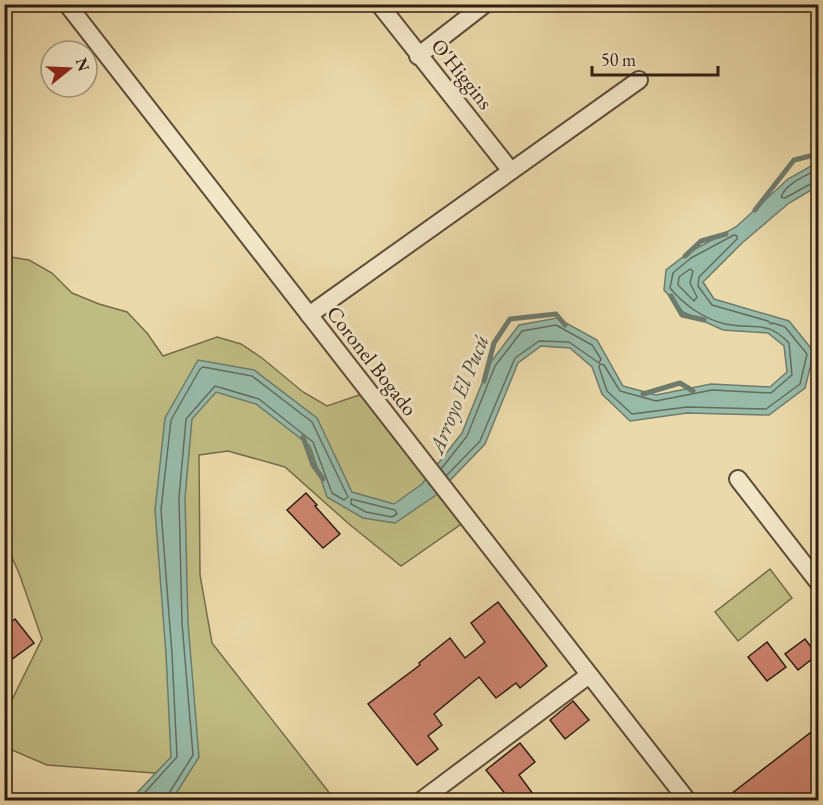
<svg xmlns="http://www.w3.org/2000/svg" width="823" height="805" viewBox="0 0 823 805" font-family="'EB Garamond',serif">
  <style>
    .green { fill: #bfbc83; stroke: #776c4a; stroke-width: 1.5 }
    .water { fill: #98baa9; stroke: #6e7b6c; stroke-width: 1.5 }
    .lines { fill: none; stroke-linecap: round; stroke-linejoin: round }
    .shore { stroke: #646c5d; stroke-width: 1.5 }
    .stream { stroke: #6e7b6c; stroke-width: 5 }
    .building { fill: #cc846f; stroke: #2f1d11; stroke-width: 1.5 }
    .street-casing { stroke: #5e4c37; stroke-width: 20 }
    .street { stroke: #f1e6c8; stroke-width: 16 }
    .labels { text-anchor: middle; stroke-width: 6; stroke-linejoin: round; paint-order: stroke }
    .street-label { font-size: 21px; fill: #2f1d11; stroke: #f1e6c8 }
    .water-label { font-size: 22px; font-style: italic; fill: #4e4c3f; stroke: #f1e6c8 }
  </style>
  <rect width="100%" height="100%" fill="#ead9aa"/>
  <filter id="stains"><feTurbulence type="fractalNoise" baseFrequency=".00333" numOctaves="4"/><feColorMatrix values="0 0 0 0 .2 0 0 0 0 .09 0 0 0 0 .02 0 0 0 .5 -.17"/></filter>
  <radialGradient id="worn" r=".72"><stop offset=".6" stop-color="#630" stop-opacity="0"/><stop offset="1" stop-color="#630" stop-opacity=".3"/></radialGradient>
  <g class="green">
    <polygon points="4,256 29,260 52,273 72,293 99,304 127,312 147,333 163,356 217,337 241,344 262,358 303,392 327,406 368,392 467,520 401,566 349,524 285,467 228,451 199,455 200,575 212,643 335,800 154,800 167,774 47,765 5,747 5,714 42,639 19,573 5,542"/>
    <polygon points="770,569 792,598 738,641 715,612"/>
  </g>
  <polygon class="water" points="818,162 818,186 789,203 742,243 703,282 714,299 789,321 814,352 805,388 769,415 687,413 630,421 602,394 592,367 570,348 541,346 518,363 485,444 436,495 395,523 363,518 327,497 310,446 256,404 216,392 192,419 185,498 188,623 199,757 172,800 130,800 171,757 166,654 155,510 165,418 198,360 254,370 317,418 352,492 394,504 422,484 462,433 490,363 519,325 557,318 597,340 623,386 656,395 711,384 770,387 787,372 784,346 768,333 723,330 683,312 664,290 666,270 688,253 736,227 788,179"/>
  <g class="lines">
    <g class="shore">
      <path d="M818 169C806 176 786 183 781 197L785 198 814 182 818 181"/>
      <path d="M734 235 737 236V239L699 277 698 286 712 305 768 321 771 324 773 323 785 327 807 354 800 384 766 409 687 407 632 414 607 391 599 367 600 364 604 365 620 391 656 401 712 390 771 393 792 375 789 343C766 319 755 330 725 324 704 319 684 305 670 288L673 273 691 258Z"/>
      <polygon points="690,269 693,271 690,283 697,297 694,301 678,285 679,277"/>
      <polyline points="441,469 467,436 495,366 522,331 556,325 592,345 601,359 599,363 569,342 539,341 515,358 480,441 447,475"/>
      <polygon points="351,499 395,510 397,514 392,517 366,512 351,504"/>
      <polyline points="138,800 177,757 172,654 161,510 171,420 200,369 203,367 252,376 312,422 348,497 344,500 332,493 313,442 259,399 215,386 186,419 179,498 182,623 193,755 168,795 167,800"/>
    </g>
    <g class="stream">
      <polyline points="755,210 794,160 818,154"/>
      <polyline points="685,256 701,241 726,234"/>
      <polyline points="671,296 682,315 704,320"/>
      <polyline points="484,381 494,343 510,319 556,314 565,325"/>
      <polyline points="643,394 680,383 693,391"/>
      <polyline points="303,437 313,465 323,479"/>
    </g>
  </g>
  <g class="building">
    <polygon points="306,493 317,505 315,506 340,534 323,548 287,510"/>
    <polygon points="498,602 547,666 520,688 516,683 496,698 479,677 434,714 442,725 428,736 438,749 417,765 368,704 420,665 419,663 450,638 465,658 485,642 471,623"/>
    <polygon points="15,619 34,643 4,665 4,627"/>
    <polygon points="805,639 817,655 798,670 785,654"/>
    <polygon points="767,642 786,667 767,681 748,657"/>
    <polygon points="573,701 589,720 565,739 550,720"/>
    <polygon points="819,726 819,801 722,801"/>
    <polygon points="520,743 535,762 519,775 533,794 525,801 511,801 486,770"/>
  </g>
  <g class="lines">
    <defs>
      <g id="street">
        <polyline points="67,4 687,800"/>
        <polyline points="379,4 511,171"/>
        <polyline points="418,56 485,4"/>
        <polyline points="309,315 639,80"/>
        <polyline points="738,479 818,582"/>
        <polyline points="422,800 589,675"/>
      </g>
    </defs>
    <use href="#street" class="street-casing"/>
    <use href="#street" class="street"/>
  </g>
  <g class="labels">
    <g class="street-label">
      <text transform="translate(462 74) rotate(51)" y="7">O'Higgins</text>
      <text transform="translate(372 361) rotate(52)" y="7">Coronel Bogado</text>
    </g>
    <g class="water-label">
      <text transform="translate(458 394) rotate(-68)" y="8">Arroyo El Pucú</text>
    </g>
  </g>
  <rect width="823" height="805" fill="none" stroke="#ead9aa" stroke-width="24"/>
  <rect x="6" y="6" width="811" height="793" fill="none" stroke="#2f1d11" stroke-width="3"/>
  <rect x="12" y="12" width="799" height="781" fill="none" stroke="#2f1d11" stroke-width="1.5"/>
  <g transform="translate(69 69) rotate(72)"><circle r="28" fill="#f1e6c8" stroke="#a3967f" stroke-width="1.5"/>
  <path d="M0-4.5L10 22L0 15L-10 22Z" fill="#8f2418"/>
  <text y="-9" font-size="16" font-weight="bold" text-anchor="middle" fill="#2f1d11">N</text>
  </g>
  <path d="M592 66v9h126v-9" fill="none" stroke="#2f1d11" stroke-width="3"/>
  <text x="601" y="66" font-size="18" fill="#2f1d11" stroke="#f1e6c8" stroke-width="4.5" paint-order="stroke">50 m</text>
  <rect width="100%" height="100%" filter="url(#stains)"/>
  <rect width="100%" height="100%" fill="url(#worn)"/>
</svg>
